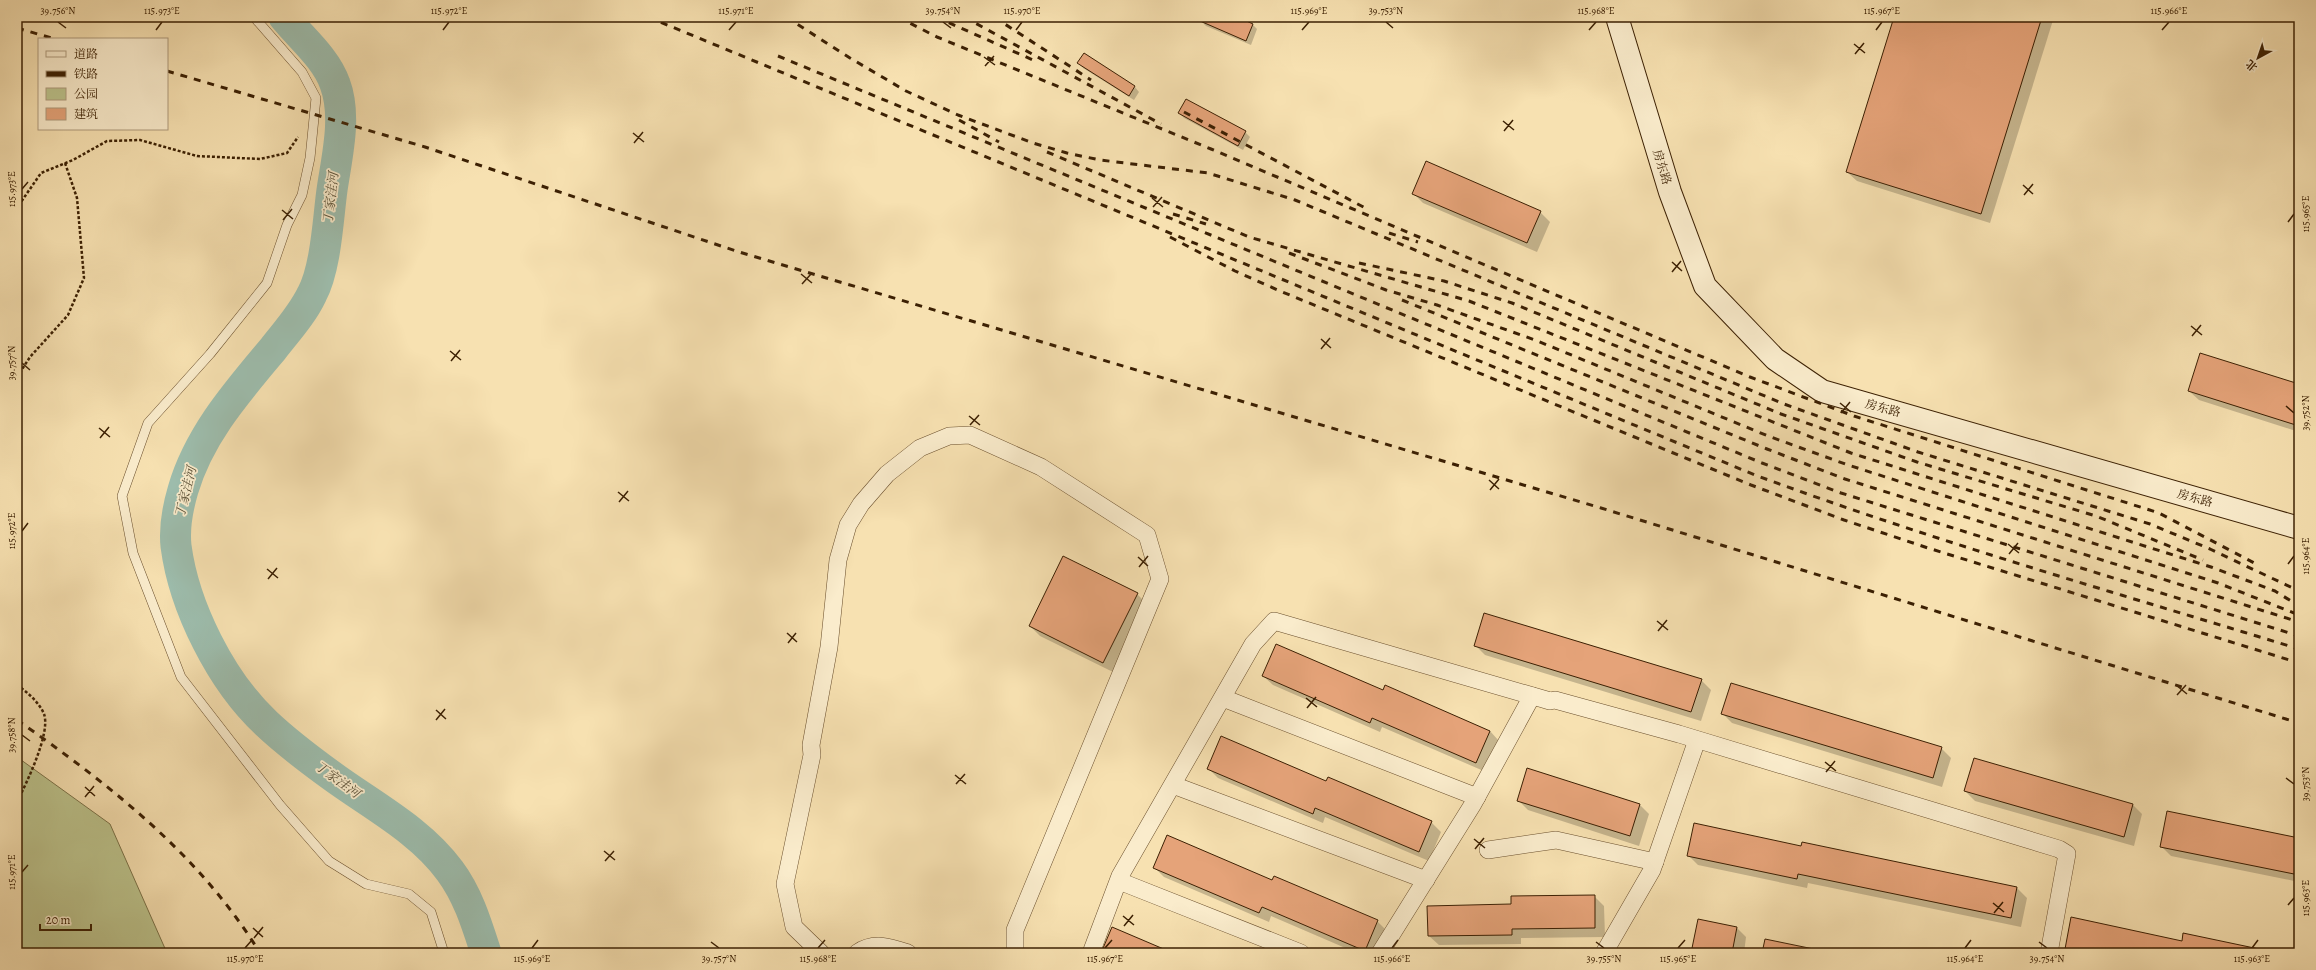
<svg xmlns="http://www.w3.org/2000/svg" width="2316" height="970" viewBox="0 0 2316 970" font-family="Alegreya,'Noto Serif SC',serif">
  <style>
    .green { fill: #bcc38c; stroke: #7c7248 }
    .shadow { fill: #0003 }
    .lines { fill: none; stroke-linecap: round; stroke-linejoin: round }
    .river { stroke: #9dbdad; stroke-width: 31 }
    .building { fill: #e5a379; stroke: #3c2003 }
    .lane-casing { stroke: #6b502e; stroke-width: 10 }
    .street-casing { stroke: #6b502e; stroke-width: 18 }
    .secondary-casing { stroke: #3c2003; stroke-width: 24 }
    .path { stroke: #3c2003; stroke-width: 2.5; stroke-dasharray: 3 2; stroke-linecap: butt }
    .lane { stroke: #faeccc; stroke-width: 9 }
    .street { stroke: #faeccc; stroke-width: 17 }
    .secondary { stroke: #faeccc; stroke-width: 22 }
    .rail { stroke: #3c2003; stroke-width: 3; stroke-dasharray: 7 7; stroke-linecap: butt }
    .ticks { fill: none; stroke: #3c2003; stroke-width: 1.5 }
    .labels { text-anchor: middle; stroke-width: 3.5; stroke-linejoin: round; paint-order: stroke }
    .street-label { font-size: 12px; fill: #3c2003; stroke: #faeccc }
    .water-label { font-size: 13px; font-style: italic; fill: #594f36; stroke: #faeccc }
    .neatline { fill: none; stroke: #3c2003; stroke-width: 1.5 }
    .ticks-label { font-size: 10px; text-anchor: middle; fill: #3c2003 }
  </style>
  <rect width="100%" height="100%" fill="#f7e1b1"/>
  <filter id="stains"><feTurbulence type="fractalNoise" baseFrequency=".005" numOctaves="4"/><feColorMatrix values="0 0 0 0 .2 0 0 0 0 .09 0 0 0 0 .02 0 0 0 .5 -.17"/></filter>
  <radialGradient id="worn" r=".72"><stop offset=".6" stop-color="#630" stop-opacity="0"/><stop offset="1" stop-color="#630" stop-opacity=".3"/></radialGradient>
  <polygon class="green" points="17,757 110,824 167,953 17,953"/>
  <g class="shadow">
    <polygon points="1203,17 1235,17 1253,25 1257,29 1251,45 1206,26 1201,21"/>
    <polygon points="1895,17 2054,17 1990,223 1857,181 1847,172"/>
    <polygon points="1085,54 1135,87 1139,92 1134,100 1083,68 1079,63"/>
    <polygon points="1179,113 1245,132 1250,137 1243,150 1184,118"/>
    <polygon points="1414,194 1540,212 1550,222 1537,252 1423,203"/>
    <polygon points="2299,385 2299,432 2199,400 2189,391"/>
    <polygon points="1137,594 1147,604 1113,672 1040,636 1030,626"/>
    <polygon points="1475,645 1701,680 1711,690 1701,721 1485,655"/>
    <polygon points="1263,676 1383,691 1490,731 1499,741 1486,772 1382,727 1380,732 1273,685"/>
    <polygon points="1722,713 1941,748 1951,758 1942,787 1732,723"/>
    <polygon points="1208,768 1326,782 1431,822 1441,832 1429,861 1325,817 1323,823 1218,778"/>
    <polygon points="1965,791 2133,805 2142,814 2134,846 1975,801"/>
    <polygon points="1518,800 1639,804 1649,814 1639,846 1528,810"/>
    <polygon points="2299,839 2299,882 2171,856 2161,846"/>
    <polygon points="1803,844 2017,888 2027,898 2021,927 1808,883 1807,888 1698,865 1688,855 1802,847"/>
    <polygon points="1154,867 1273,881 1377,921 1387,931 1378,953 1357,953 1271,916 1269,922 1164,877"/>
    <polygon points="1594,896 1604,906 1605,937 1521,938 1521,944 1439,945 1429,936 1512,905"/>
    <polygon points="1737,928 1746,937 1744,953 1692,953"/>
    <polygon points="2182,942 2273,953 2070,953 2066,948"/>
  </g>
  <g class="lines">
    <path class="river" d="M284 17C301 38 326 58 335 84 347 116 337 156 332 190 328 219 326 268 312 294 302 315 287 331 273 349 237 392 199 435 183 490 178 507 174 527 176 546 184 607 221 681 266 723 286 742 310 760 332 776 373 806 420 830 450 871 468 895 477 925 486 953"/>
  </g>
  <g class="building">
    <polygon points="1202,17 1238,17 1253,24 1246,41 1200,21"/>
    <polygon points="1894,17 2042,17 1981,214 1846,172"/>
    <polygon points="1084,53 1135,86 1129,96 1077,63"/>
    <polygon points="1186,99 1246,131 1238,146 1178,113"/>
    <polygon points="1426,161 1541,211 1527,243 1412,194"/>
    <polygon points="2200,353 2299,384 2299,426 2188,391"/>
    <polygon points="1063,556 1138,593 1103,663 1029,626"/>
    <polygon points="1484,613 1702,679 1691,712 1474,646"/>
    <polygon points="1276,644 1383,690 1385,685 1490,731 1476,763 1372,718 1370,723 1262,676"/>
    <polygon points="1731,683 1942,747 1933,778 1721,714"/>
    <polygon points="1221,736 1326,781 1328,777 1432,821 1419,852 1315,808 1313,814 1207,769"/>
    <polygon points="1974,758 2133,804 2124,837 1964,791"/>
    <polygon points="1527,768 1640,804 1630,836 1517,801"/>
    <polygon points="2167,811 2299,838 2299,875 2160,847"/>
    <polygon points="1694,823 1801,846 1802,842 2017,887 2011,918 1798,874 1797,879 1687,856"/>
    <polygon points="1167,835 1272,880 1274,876 1378,920 1365,951 1262,907 1259,913 1153,868"/>
    <polygon points="1595,895 1595,928 1512,929 1512,935 1428,936 1427,906 1511,904 1511,896"/>
    <polygon points="2071,917 2182,941 2183,933 2278,953 2085,953 2065,949"/>
    <polygon points="1698,919 1737,927 1732,953 1691,953"/>
    <polygon points="1112,927 1173,953 1101,953"/>
    <polygon points="1765,939 1833,953 1762,953"/>
  </g>
  <g class="lines">
    <defs>
      <polyline id="lane" points="254,17 302,72 316,98 310,158 302,195 287,225 267,283 210,354 148,423 122,496 133,553 181,677 280,805 329,861 366,884 409,894 431,912 444,953"/>
      <g id="street">
        <polyline points="1223,698 1477,797"/>
        <polyline points="1173,785 1426,880"/>
        <polyline points="1488,850 1556,840 1655,862"/>
        <polyline points="1119,881 1301,953"/>
        <polyline points="821,953 794,927 785,884 812,755 811,745 829,647 838,560 848,525 861,504 887,474 920,448 949,436 970,435 1041,467 1147,535 1160,579 1015,930 1015,953"/>
        <path d="M857 953C874 941 890 947 908 953"/>
        <polyline points="1091,953 1120,876 1253,644 1274,621 1550,701 1555,700 1679,734 2059,849 2067,854 2049,953"/>
        <polyline points="1380,953 1473,804 1532,696"/>
        <polyline points="1604,953 1652,870 1697,740"/>
      </g>
      <polyline id="secondary" points="1617,17 1670,192 1705,286 1775,359 1822,391 2299,528"/>
    </defs>
    <use href="#lane" class="lane-casing"/>
    <use href="#street" class="street-casing"/>
    <use href="#secondary" class="secondary-casing"/>
    <g class="path">
      <polyline points="17,203 21,202 41,173 73,160 107,141 140,140 197,156 260,159 287,153 298,137"/>
      <polyline points="17,377 30,357 68,315 84,278 77,198 65,163"/>
      <path d="M17 685C27 692 39 702 44 714 51 733 26 784 17 802"/>
    </g>
    <use href="#lane" class="lane"/>
    <use href="#street" class="street"/>
    <use href="#secondary" class="secondary"/>
    <g class="rail">
      <path d="M648 17 1755 475C1933 541 2117 593 2299 649"/>
      <polyline points="786,17 850,58 906,91 958,115 1033,143 1067,153 1100,160 1208,173 1295,200 1784,404 1918,452 2150,524 2210,549 2299,591"/>
      <polyline points="898,17 937,37 1211,149 1750,377 1854,416 2159,513 2258,565"/>
      <polyline points="936,17 1033,60"/>
      <polyline points="964,17 1161,124"/>
      <polyline points="994,17 1091,80"/>
      <polyline points="17,28 55,39"/>
      <polyline points="778,56 1762,463 1841,493 2299,636"/>
      <polyline points="167,71 425,147 739,252 1601,508 2299,723"/>
      <polyline points="1184,112 1369,210"/>
      <polyline points="959,120 999,142"/>
      <polyline points="1047,152 1249,237 1469,301 1851,453 2211,567 2275,591 2299,606"/>
      <polyline points="1173,214 1206,224"/>
      <polyline points="1389,233 1418,242"/>
      <polyline points="1170,237 1235,271 1280,291 1751,485 1844,520 1928,548 2299,663"/>
      <polyline points="1289,253 1386,290 1437,305 1535,340 1768,436 1848,465 2218,583 2299,615"/>
      <polyline points="1359,263 1444,281 1512,303 1781,414 1917,462 2096,516 2203,560"/>
      <polyline points="1402,300 1767,449 1845,479 2299,622"/>
      <path d="M17 720C110 785 200 855 260 953"/>
    </g>
  </g>
  <path class="ticks" d="M58 22 66 28M943 22 951 28M1386 22 1393 28M156 30 162 22M443 30 449 22M729 30 736 22M1016 30 1022 22M1302 30 1309 22M1589 30 1596 22M1876 30 1882 22M2162 30 2169 22M1854 44 1865 53M1855 54 1864 43M984 57 995 65M985 66 994 56M1503 121 1514 130M1504 131 1513 120M633 133 644 142M634 143 643 132M2023 185 2033 194M22 189 28 182M2024 195 2033 184M1152 198 1163 207M1153 207 1162 197M282 210 293 219M283 220 292 209M2288 222 2294 214M1672 262 1682 271M1672 272 1681 261M801 274 812 283M802 284 811 274M2191 326 2202 335M2192 336 2201 325M1321 339 1331 348M1321 349 1330 338M450 351 461 360M451 361 460 350M22 363 30 370M1840 403 1851 412M2286 406 2294 413M1841 413 1850 402M969 416 980 425M970 425 979 415M99 428 110 437M100 438 109 427M1489 480 1499 489M1490 490 1499 479M618 492 629 501M619 502 628 491M22 531 28 523M2008 544 2019 553M2009 554 2018 543M1138 557 1148 566M2288 564 2294 556M1139 567 1148 556M267 569 278 578M268 579 277 568M1657 621 1668 630M1658 631 1667 620M787 633 797 642M788 643 796 633M2176 685 2187 694M2177 695 2186 685M1306 698 1317 707M1307 708 1316 697M436 710 446 719M436 720 445 709M22 735 30 741M1825 762 1836 771M1826 772 1835 761M955 775 966 784M2286 778 2294 784M956 784 965 774M85 787 95 796M85 797 94 786M1474 839 1485 848M1475 849 1484 838M604 851 615 860M605 861 614 851M22 872 28 865M1993 903 2004 912M2288 905 2294 898M1994 913 2003 902M1123 916 1134 925M1124 926 1133 915M253 928 263 937M254 938 263 927M711 942 719 948M1596 942 1604 948M2039 942 2047 948M245 948 252 940M532 948 538 940M818 948 825 940M1105 948 1112 940M1392 948 1398 940M1678 948 1685 940M1965 948 1971 940M2252 948 2258 940"/>
  <g class="labels">
    <g class="street-label">
      <text transform="translate(1662 167) rotate(73)" y="4">房东路</text>
      <text transform="translate(1883 408) rotate(16)" y="4">房东路</text>
      <text transform="translate(2195 498) rotate(16)" y="4">房东路</text>
    </g>
    <g class="water-label">
      <text transform="translate(330 198) rotate(-83)" y="5">丁家洼河</text>
      <text transform="translate(185 492) rotate(-76)" y="5">丁家洼河</text>
      <text transform="translate(338 779) rotate(36)" y="5">丁家洼河</text>
    </g>
  </g>
  <rect width="2316" height="970" fill="none" stroke="#f7e1b1" stroke-width="44"/>
  <rect x="38" y="38" width="130" height="92" fill="#faeccc" stroke="#ae9a7c"/>
  <rect x="46" y="51" width="20" height="6" fill="#faeccc" stroke="#ae9a7c"/>
  <text x="74" y="58" font-size="12" fill="#3c2003">道路</text>
  <rect x="46" y="71" width="20" height="6" fill="#3c2003" stroke="#ae9a7c"/>
  <text x="74" y="78" font-size="12" fill="#3c2003">铁路</text>
  <rect x="46" y="88" width="20" height="12" fill="#bcc38c" stroke="#ae9a7c"/>
  <text x="74" y="98" font-size="12" fill="#3c2003">公园</text>
  <rect x="46" y="108" width="20" height="12" fill="#e5a379" stroke="#ae9a7c"/>
  <text x="74" y="118" font-size="12" fill="#3c2003">建筑</text>
  <g transform="translate(2258 58) rotate(220)" stroke="#faeccc" stroke-width="3" paint-order="stroke">
  <path d="M0-3L7 15L0 10L-7 15Z" fill="#3c2003"/>
  <text y="-6" font-size="11" font-weight="bold" text-anchor="middle" fill="#3c2003">北</text>
  </g>
  <path d="M40 924v6h51v-6" fill="none" stroke="#3c2003" stroke-width="2"/>
  <text x="46" y="924" font-size="12" fill="#3c2003" stroke="#faeccc" stroke-width="3" paint-order="stroke">20 m</text>
  <rect x="22" y="22" width="2272" height="926" class="neatline"/>
  <g class="ticks-label">
    <text x="58" y="14">39.756°N</text>
    <text x="162" y="14">115.973°E</text>
    <text x="449" y="14">115.972°E</text>
    <text x="736" y="14">115.971°E</text>
    <text x="943" y="14">39.754°N</text>
    <text x="1022" y="14">115.970°E</text>
    <text x="1309" y="14">115.969°E</text>
    <text x="1386" y="14">39.753°N</text>
    <text x="1596" y="14">115.968°E</text>
    <text x="1882" y="14">115.967°E</text>
    <text x="2169" y="14">115.966°E</text>
    <text transform="translate(11 189) rotate(-90)" y="4">115.973°E</text>
    <text transform="translate(2305 214) rotate(-90)" y="4">115.965°E</text>
    <text transform="translate(11 363) rotate(-90)" y="4">39.757°N</text>
    <text transform="translate(2305 413) rotate(-90)" y="4">39.752°N</text>
    <text transform="translate(11 531) rotate(-90)" y="4">115.972°E</text>
    <text transform="translate(2305 556) rotate(-90)" y="4">115.964°E</text>
    <text transform="translate(11 735) rotate(-90)" y="4">39.758°N</text>
    <text transform="translate(2305 784) rotate(-90)" y="4">39.753°N</text>
    <text transform="translate(11 872) rotate(-90)" y="4">115.971°E</text>
    <text transform="translate(2305 898) rotate(-90)" y="4">115.963°E</text>
    <text x="245" y="962">115.970°E</text>
    <text x="532" y="962">115.969°E</text>
    <text x="719" y="962">39.757°N</text>
    <text x="818" y="962">115.968°E</text>
    <text x="1105" y="962">115.967°E</text>
    <text x="1392" y="962">115.966°E</text>
    <text x="1604" y="962">39.755°N</text>
    <text x="1678" y="962">115.965°E</text>
    <text x="1965" y="962">115.964°E</text>
    <text x="2047" y="962">39.754°N</text>
    <text x="2252" y="962">115.963°E</text>
  </g>
  <rect width="100%" height="100%" filter="url(#stains)"/>
  <rect width="100%" height="100%" fill="url(#worn)"/>
</svg>
